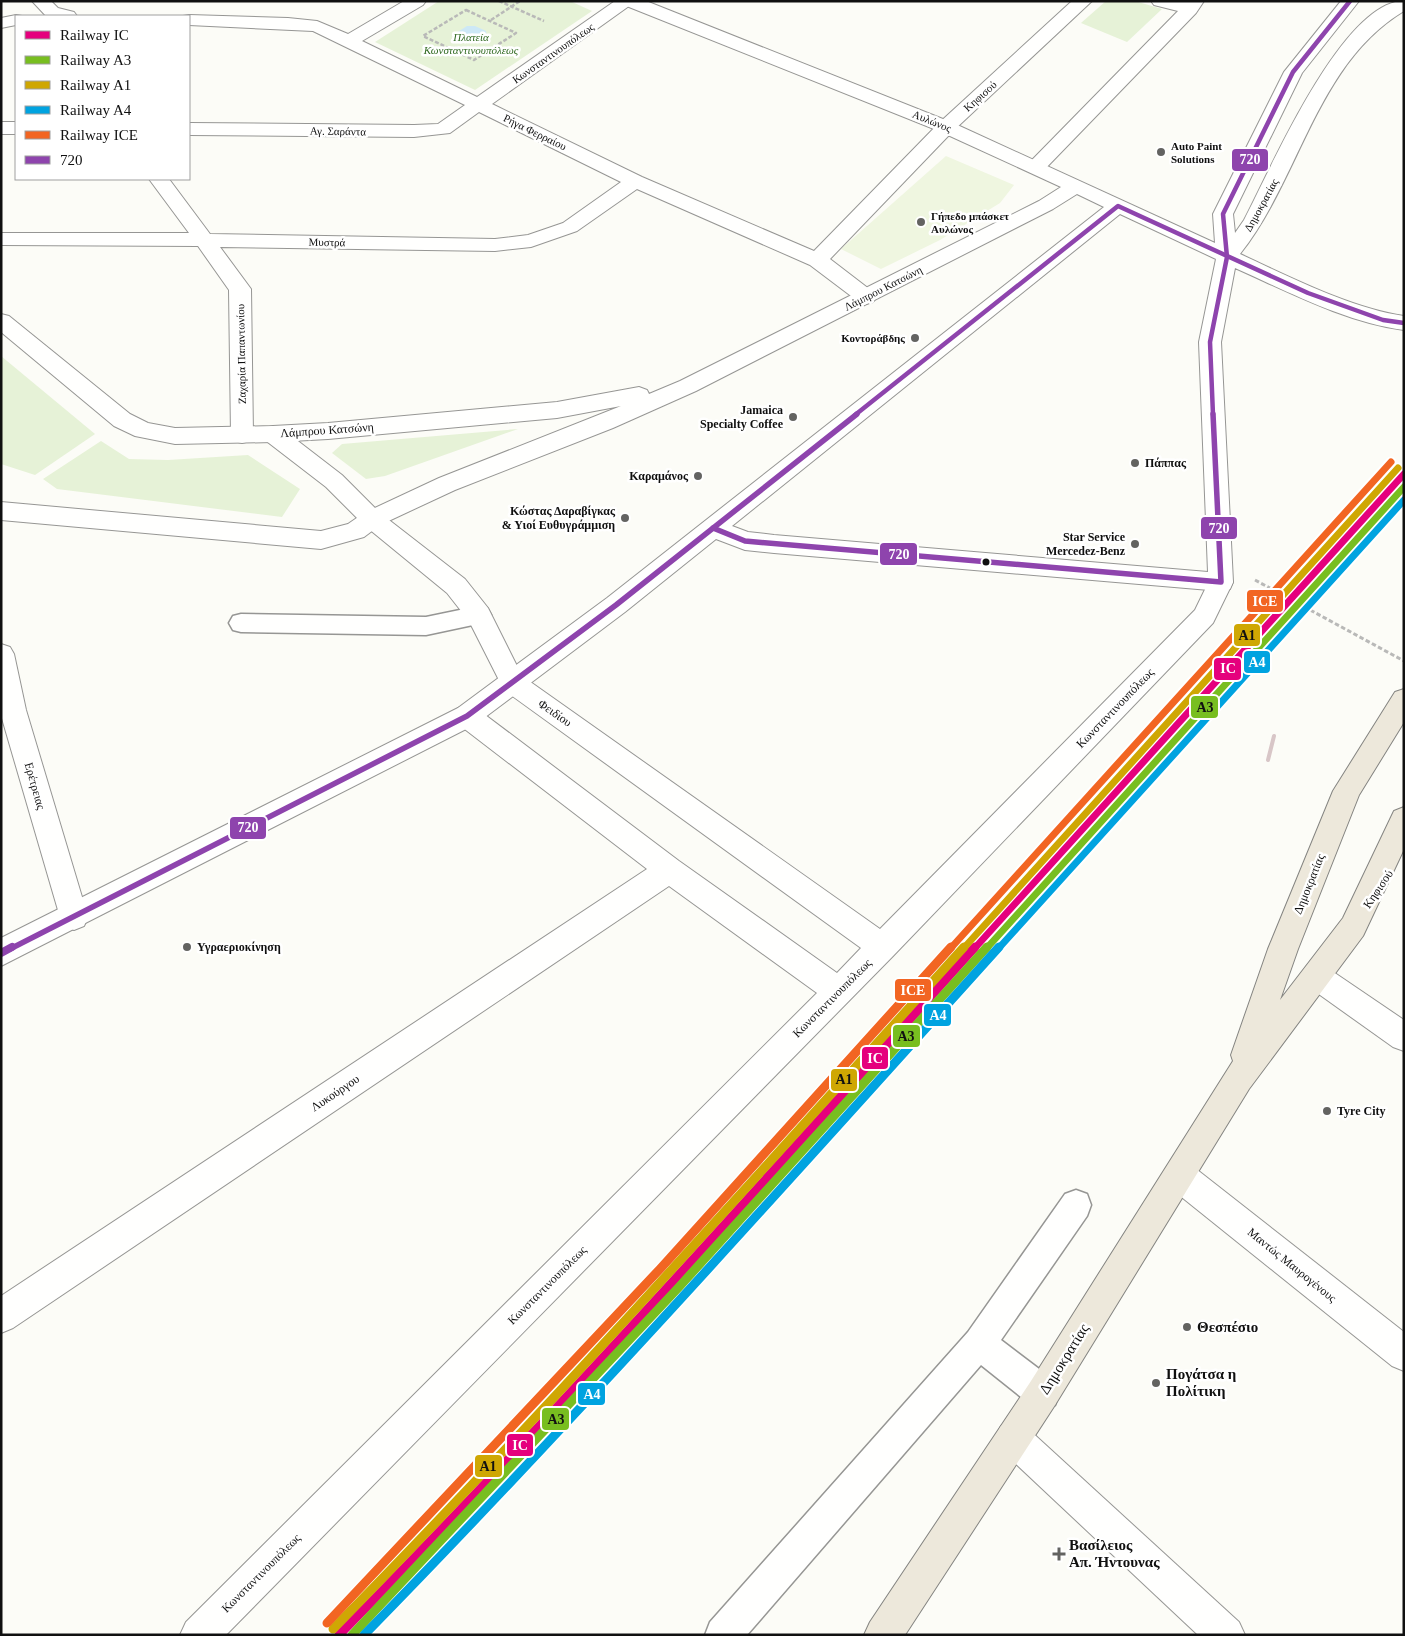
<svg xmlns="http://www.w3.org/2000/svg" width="1405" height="1636" viewBox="0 0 1405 1636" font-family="'Times New Roman',serif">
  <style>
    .green { fill: #e6f2d7 }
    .pitch { fill: #eff6e0 }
    .water { fill: #cde8f6 }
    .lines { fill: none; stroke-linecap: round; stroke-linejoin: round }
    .service-casing { stroke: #969694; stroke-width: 3 }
    .pedestrian-casing { stroke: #969694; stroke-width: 2 }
    .minor-casing { stroke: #969694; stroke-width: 2 }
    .tertiary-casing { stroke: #969694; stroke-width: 2 }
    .primary-casing { stroke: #848481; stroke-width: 2 }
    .path-far1 { stroke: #b9b9b8; stroke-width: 2.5; stroke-dasharray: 4 2; stroke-linecap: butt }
    .path { stroke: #b9b9b8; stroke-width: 3; stroke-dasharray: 4.5 2.5; stroke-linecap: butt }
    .service { fill: #fffffe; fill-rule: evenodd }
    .pedestrian { fill: #fffffe; fill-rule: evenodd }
    .minor { fill: #fffffe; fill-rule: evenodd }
    .tertiary { fill: #fffffe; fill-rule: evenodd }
    .primary { fill: #ede8db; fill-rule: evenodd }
    .rail { stroke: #d8c6c7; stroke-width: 4 }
    .bus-1-far2-casing { stroke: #fff; stroke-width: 7 }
    .bus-1-far1-casing { stroke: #fff; stroke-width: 9 }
    .bus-1-casing { stroke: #fff; stroke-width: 11 }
    .bus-1-far2 { stroke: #8e44ad; stroke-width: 4.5 }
    .bus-1-far1 { stroke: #8e44ad; stroke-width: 5.5 }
    .bus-1 { stroke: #8e44ad; stroke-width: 8 }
    .rail-1-far1-casing { stroke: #fff; stroke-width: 11 }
    .rail-1-casing { stroke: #fff; stroke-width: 12 }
    .rail-2-far1-casing { stroke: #fff; stroke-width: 11 }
    .rail-2-casing { stroke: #fff; stroke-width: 12 }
    .rail-3-far1-casing { stroke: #fff; stroke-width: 11 }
    .rail-3-casing { stroke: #fff; stroke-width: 12 }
    .rail-4-far1-casing { stroke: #fff; stroke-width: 11 }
    .rail-4-casing { stroke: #fff; stroke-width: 12 }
    .rail-5-far1-casing { stroke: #fff; stroke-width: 11 }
    .rail-5-casing { stroke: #fff; stroke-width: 12 }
    .rail-1-far1 { stroke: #e5007d; stroke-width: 7 }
    .rail-1 { stroke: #e5007d; stroke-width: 9 }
    .rail-2-far1 { stroke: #78be20; stroke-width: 7 }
    .rail-2 { stroke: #78be20; stroke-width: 9 }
    .rail-3-far1 { stroke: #cfa703; stroke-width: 7 }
    .rail-3 { stroke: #cfa703; stroke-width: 9 }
    .rail-4-far1 { stroke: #00a3e0; stroke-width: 7 }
    .rail-4 { stroke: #00a3e0; stroke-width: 9 }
    .rail-5-far1 { stroke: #f26522; stroke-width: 7 }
    .rail-5 { stroke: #f26522; stroke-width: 9 }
    .poi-dot { fill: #636361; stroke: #fff; stroke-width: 2 }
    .bus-dot { fill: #101010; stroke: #fff; stroke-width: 2 }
    .labels { text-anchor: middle; stroke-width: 5; stroke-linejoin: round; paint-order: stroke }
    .far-park-label { font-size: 11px; font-style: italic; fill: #2f6920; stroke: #fff }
    .far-street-label { font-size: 11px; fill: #101010; stroke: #fff }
    .far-poi-label { font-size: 11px; font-weight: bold; fill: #101010; stroke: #fff; text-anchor: start }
    .poi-label { font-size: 12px; font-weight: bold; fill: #101010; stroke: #fff; text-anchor: end }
    .street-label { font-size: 12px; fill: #101010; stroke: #fff }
    .near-poi-label { font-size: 15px; font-weight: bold; fill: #101010; stroke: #fff; text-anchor: start }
    .near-street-label { font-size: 15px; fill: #101010; stroke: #fff }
    .line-badge { stroke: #fff; stroke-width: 2 }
    .badge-label { font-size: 14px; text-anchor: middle; font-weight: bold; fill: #fff }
    .pale-badge-label { font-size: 14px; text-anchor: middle; font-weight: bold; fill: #111 }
  </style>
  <rect width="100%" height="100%" fill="#fcfcf7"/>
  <g class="green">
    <polygon points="439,1 570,1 592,11 475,90 375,42"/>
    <polygon points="1106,1 1135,1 1162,9 1127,42 1081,23"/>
    <polygon points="1,356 95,434 35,475 1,464"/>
    <polygon points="518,429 385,476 366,479 332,453 342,444"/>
    <polygon points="101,441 129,459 168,460 248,455 300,489 282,517 57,489 43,479"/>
  </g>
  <polygon class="pitch" points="946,156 1014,185 1000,203 940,240 881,269 841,249"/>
  <path class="water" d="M467 26H475L486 31 487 36C478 44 465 46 456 37V33Z"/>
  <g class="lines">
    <defs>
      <g id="service">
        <polygon points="479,606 487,608 491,615 487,622 426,635 241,632 233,630 229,623 233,616 241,614 426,617"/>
        <polygon points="1076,1190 1087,1194 1091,1205 1087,1216 1001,1340 1055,1381 1059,1393 1055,1405 1043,1409 1031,1405 981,1365 747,1635 705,1635 710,1622 968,1332 1065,1194"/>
      </g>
      <rect id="pedestrian" x="1" y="122" width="15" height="12"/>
      <g id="minor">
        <polygon points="32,1 51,1 58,8 74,12 77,16 46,16"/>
        <polygon points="404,1 426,1 423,5 362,41 477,97 615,1 636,1 492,104 642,177 814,251 939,123 1072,1 1092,1 953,131 830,259 873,292 877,297 873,302 866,304 859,302 810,265 637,189 577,231 531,247 495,251 220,247 251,289 253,435 250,441 242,443 234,441 231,435 229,290 198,246 1,245 1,233 189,233 149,179 169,179 210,234 495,239 528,235 563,223 621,182 479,112 450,133 414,137 189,135 189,123 414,125 438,124 465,105 313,31 189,25 189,16 183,16 189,15 288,18 317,21 348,34"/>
        <polygon points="1151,1 1204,1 1196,13 1043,171 1036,173 1029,171 1026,167 1029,163 1178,11 1154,5"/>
        <polygon points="16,15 22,16 16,16 16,25 1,28 1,18"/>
        <polygon points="273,426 281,428 342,475 380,513 465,579 488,608 522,676 880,929 1195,610 1212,575 1221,573 1230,575 1233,582 1213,623 893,956 226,1635 180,1635 186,1622 817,993 669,886 13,1328 1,1333 1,1296 647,869 458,724 454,716 458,708 467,705 476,708 679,861 837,973 861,948 504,690 469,621 447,593 364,525 326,487 265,440 262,434 265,428"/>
        <polygon points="1,644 10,647 14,654 26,710 88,917 84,926 74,930 64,926 60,917 1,715"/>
        <polygon points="1316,963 1326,967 1404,1020 1404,1051 1393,1047 1306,985 1301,976 1306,967"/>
        <polygon points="1180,1160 1191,1165 1404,1332 1404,1371 1392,1366 1169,1187 1164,1176 1169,1165"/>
        <polygon points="1013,1420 1025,1426 1239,1622 1245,1635 1198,1635 1001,1450 995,1438 1001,1426"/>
      </g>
      <path id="tertiary" d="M621 1H646L953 123 1215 243 1213 214 1284 72 1341 1H1359L1302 73 1233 214 1235 233 1244 220C1270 171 1342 1 1404 1V11C1316 64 1301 177 1240 254 1290 277 1350 308 1404 316V330C1345 322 1289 292 1235 268L1221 342 1233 582 1230 589 1221 591 774 553 745 550 716 539 625 612 476 724 1 966V938L458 708 607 598 1104 207 1077 194 1053 209 696 391 613 428 455 490 380 525 364 537 321 549 1 520V502L321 531 348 524 364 513 439 478 621 406 557 418 328 439 273 442 175 444 135 436 114 426 1 332V314L9 316 130 414 148 423 175 428 273 426 328 423 557 402 639 387 647 390 649 394 680 381 1039 201 1061 187 939 131 624 5ZM1120 214 1216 259 1199 342 1208 572 774 535 748 532 732 526Z"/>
      <polygon id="primary" points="1404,689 1404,722 1359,795 1298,949 1280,1000 1343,918 1394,811 1404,807 1404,849 1363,936 1249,1089 1055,1405 905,1635 864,1635 870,1622 1031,1381 1233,1061 1231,1055 1268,949 1333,791 1395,692"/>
    </defs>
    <use href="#service" class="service-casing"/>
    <use href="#pedestrian" class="pedestrian-casing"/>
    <use href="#minor" class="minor-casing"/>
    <use href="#tertiary" class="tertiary-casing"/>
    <use href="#primary" class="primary-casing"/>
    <g class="path-far1">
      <polyline points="499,1 544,21"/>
      <polygon points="466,10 516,33 474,60 423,36"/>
      <polyline points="491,20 520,1"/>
    </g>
    <polyline class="path" points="1255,580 1404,661"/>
    <use href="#service" class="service"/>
    <use href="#pedestrian" class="pedestrian"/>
    <use href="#minor" class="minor"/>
    <use href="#tertiary" class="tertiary"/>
    <use href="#primary" class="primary"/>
    <polyline class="rail" points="1268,760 1274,736"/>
    <defs>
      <g id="bus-1-far2">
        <polyline points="855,415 1118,206 1308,293 1383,320 1404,323"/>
        <polyline points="1213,415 1210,342 1227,257 1223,214 1293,72 1350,1"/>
      </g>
      <g id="bus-1-far1">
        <polyline points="713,528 745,541 1221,582 1213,414"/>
        <polyline points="10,949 467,716 616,605 857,414"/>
      </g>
      <polyline id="bus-1" points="1,953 12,947"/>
    </defs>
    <use href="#bus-1-far2" class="bus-1-far2-casing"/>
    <use href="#bus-1-far1" class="bus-1-far1-casing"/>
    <use href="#bus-1" class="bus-1-casing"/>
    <use href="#bus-1-far2" class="bus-1-far2"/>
    <use href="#bus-1-far1" class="bus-1-far1"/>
    <use href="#bus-1" class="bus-1"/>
    <defs>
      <polyline id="rail-1-far1" points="974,949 1404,474"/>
      <path id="rail-1" d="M339 1635C558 1413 766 1179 975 947"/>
      <polyline id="rail-2-far1" points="986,949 1404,487"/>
      <polyline id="rail-2" points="352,1635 679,1287 987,947"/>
      <polyline id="rail-3-far1" points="963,949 1398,468"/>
      <path id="rail-3" d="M333 1629C550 1408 756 1177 964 947"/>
      <polyline id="rail-4-far1" points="998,949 1404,500"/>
      <path id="rail-4" d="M364 1635C582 1412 790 1179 999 947"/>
      <polyline id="rail-5-far1" points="950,949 1391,462"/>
      <polyline id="rail-5" points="327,1623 660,1269 951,947"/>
    </defs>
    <use href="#rail-1-far1" class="rail-1-far1-casing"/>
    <use href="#rail-1" class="rail-1-casing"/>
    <use href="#rail-2-far1" class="rail-2-far1-casing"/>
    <use href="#rail-2" class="rail-2-casing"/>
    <use href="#rail-3-far1" class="rail-3-far1-casing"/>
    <use href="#rail-3" class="rail-3-casing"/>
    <use href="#rail-4-far1" class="rail-4-far1-casing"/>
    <use href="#rail-4" class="rail-4-casing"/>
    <use href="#rail-5-far1" class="rail-5-far1-casing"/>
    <use href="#rail-5" class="rail-5-casing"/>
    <use href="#rail-1-far1" class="rail-1-far1"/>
    <use href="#rail-1" class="rail-1"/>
    <use href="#rail-2-far1" class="rail-2-far1"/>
    <use href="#rail-2" class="rail-2"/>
    <use href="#rail-3-far1" class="rail-3-far1"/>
    <use href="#rail-3" class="rail-3"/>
    <use href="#rail-4-far1" class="rail-4-far1"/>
    <use href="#rail-4" class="rail-4"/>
    <use href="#rail-5-far1" class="rail-5-far1"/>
    <use href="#rail-5" class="rail-5"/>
  </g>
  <g class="poi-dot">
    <circle cx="1161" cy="152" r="5"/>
    <circle cx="921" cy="222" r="5"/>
    <circle cx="915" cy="338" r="5"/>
    <circle cx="793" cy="417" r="5"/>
    <circle cx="1135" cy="463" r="5"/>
    <circle cx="698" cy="476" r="5"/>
    <circle cx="625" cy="518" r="5"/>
    <circle cx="1135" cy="544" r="5"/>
    <circle cx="187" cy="947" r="5"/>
    <circle cx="1327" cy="1111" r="5"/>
    <circle cx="1187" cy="1327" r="5"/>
    <circle cx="1156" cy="1383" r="5"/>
    <path d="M1056.5 1546.5h5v5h5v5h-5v5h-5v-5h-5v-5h5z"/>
  </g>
  <circle class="bus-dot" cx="986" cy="562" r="4.5"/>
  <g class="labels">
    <g class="far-park-label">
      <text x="471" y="41">Πλατεία<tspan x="471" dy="13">Κωνσταντινουπόλεως</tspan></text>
    </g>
    <g class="far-street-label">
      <text transform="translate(553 53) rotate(-35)" y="4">Κωνσταντινουπόλεως</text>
      <text transform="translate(980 96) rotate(-42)" y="4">Κηφισού</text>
      <text transform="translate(932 121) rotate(22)" y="4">Αυλώνος</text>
      <text transform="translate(338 131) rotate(1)" y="4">Αγ. Σαράντα</text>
      <text transform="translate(535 132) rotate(26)" y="4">Ρήγα Φερραίου</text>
      <text transform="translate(1261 205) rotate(-61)" y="4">Δημοκρατίας</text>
      <text transform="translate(327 242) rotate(1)" y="4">Μυστρά</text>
      <text transform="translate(883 288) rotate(-27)" y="4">Λάμπρου Κατσώνη</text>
      <text transform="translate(241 354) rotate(-91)" y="4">Ζαχαρία Παπαντωνίου</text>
    </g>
    <g class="far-poi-label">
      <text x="1171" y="150">Auto Paint<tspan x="1171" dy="13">Solutions</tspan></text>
      <text x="931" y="220">Γήπεδο μπάσκετ<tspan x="931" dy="13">Αυλώνος</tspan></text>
      <text x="905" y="342" text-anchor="end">Κοντοράβδης</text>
    </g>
    <g class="poi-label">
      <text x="783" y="414">Jamaica<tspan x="783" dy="14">Specialty Coffee</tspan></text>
      <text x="1145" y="467" text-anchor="start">Πάππας</text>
      <text x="688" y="480">Καραμάνος</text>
      <text x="615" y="515">Κώστας Δαραβίγκας<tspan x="615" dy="14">&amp; Υιοί Ευθυγράμμιση</tspan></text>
      <text x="1125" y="541">Star Service<tspan x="1125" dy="14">Mercedez-Benz</tspan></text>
      <text x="197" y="951" text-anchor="start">Υγραεριοκίνηση</text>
      <text x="1337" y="1115" text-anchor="start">Tyre City</text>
    </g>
    <g class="street-label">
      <text transform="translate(327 430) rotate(-4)" y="4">Λάμπρου Κατσώνη</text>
      <text transform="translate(1115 708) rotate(-46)" y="4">Κωνσταντινουπόλεως</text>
      <text transform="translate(555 713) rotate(35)" y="4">Φειδίου</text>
      <text transform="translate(35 786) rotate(74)" y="4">Ερέτρειας</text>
      <text transform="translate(1309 884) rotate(-68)" y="4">Δημοκρατίας</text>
      <text transform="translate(1378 889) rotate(-56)" y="4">Κηφισού</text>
      <text transform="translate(832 998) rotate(-45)" y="4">Κωνσταντινουπόλεως</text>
      <text transform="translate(335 1093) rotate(-34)" y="4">Λυκούργου</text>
      <text transform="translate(1292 1265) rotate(39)" y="4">Μαντώς Μαυρογένους</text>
      <text transform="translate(547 1285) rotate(-45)" y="4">Κωνσταντινουπόλεως</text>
      <text transform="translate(261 1573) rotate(-45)" y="4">Κωνσταντινουπόλεως</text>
    </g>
    <g class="near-poi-label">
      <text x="1197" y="1332">Θεσπέσιο</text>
      <text x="1166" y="1379">Πογάτσα η<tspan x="1166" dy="17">Πολίτικη</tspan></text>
      <text x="1069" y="1550">Βασίλειος<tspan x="1069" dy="17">Απ. Ήντουνας</tspan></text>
    </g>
    <g class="near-street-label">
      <text transform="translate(1064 1359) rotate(-58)" y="5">Δημοκρατίας</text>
    </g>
  </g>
  <g class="line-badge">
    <rect x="1231" y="148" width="38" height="24" rx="5" fill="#8e44ad"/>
    <rect x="1200" y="516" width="38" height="24" rx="5" fill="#8e44ad"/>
    <rect x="879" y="542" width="39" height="24" rx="5" fill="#8e44ad"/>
    <rect x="1246" y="589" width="38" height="24" rx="5" fill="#f26522"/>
    <rect x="1233" y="623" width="28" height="24" rx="5" fill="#cfa703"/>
    <rect x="1243" y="650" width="28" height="24" rx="5" fill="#00a3e0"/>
    <rect x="1213" y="657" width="29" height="24" rx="5" fill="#e5007d"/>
    <rect x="1190" y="695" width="29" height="24" rx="5" fill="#78be20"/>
    <rect x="229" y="816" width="38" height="24" rx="5" fill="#8e44ad"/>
    <rect x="894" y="978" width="38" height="24" rx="5" fill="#f26522"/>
    <rect x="923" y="1003" width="29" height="24" rx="5" fill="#00a3e0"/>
    <rect x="892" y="1024" width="29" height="24" rx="5" fill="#78be20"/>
    <rect x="861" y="1046" width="28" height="24" rx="5" fill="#e5007d"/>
    <rect x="830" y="1068" width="28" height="24" rx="5" fill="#cfa703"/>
    <rect x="577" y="1382" width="29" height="24" rx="5" fill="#00a3e0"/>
    <rect x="541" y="1407" width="29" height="24" rx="5" fill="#78be20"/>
    <rect x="506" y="1433" width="28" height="24" rx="5" fill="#e5007d"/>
    <rect x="474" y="1454" width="29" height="24" rx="5" fill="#cfa703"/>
  </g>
  <g class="badge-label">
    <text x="1250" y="164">720</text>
    <text x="1219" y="533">720</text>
    <text x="899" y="559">720</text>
    <text x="1265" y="606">ICE</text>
    <text x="1257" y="667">A4</text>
    <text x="1228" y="673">IC</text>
    <text x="248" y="832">720</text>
    <text x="913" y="995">ICE</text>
    <text x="938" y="1020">A4</text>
    <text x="875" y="1063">IC</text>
    <text x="592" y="1399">A4</text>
    <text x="520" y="1450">IC</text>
  </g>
  <g class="pale-badge-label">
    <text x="1247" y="640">A1</text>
    <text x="1205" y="712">A3</text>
    <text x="906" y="1041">A3</text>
    <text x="844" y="1084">A1</text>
    <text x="556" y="1424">A3</text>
    <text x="488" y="1471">A1</text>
  </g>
  <rect width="1405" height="1636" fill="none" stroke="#101010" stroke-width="5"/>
  <rect x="15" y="15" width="175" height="165" fill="#ffffff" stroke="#9f9f9f"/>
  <rect x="25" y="31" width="25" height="8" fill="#e5007d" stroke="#9f9f9f"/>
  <text x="60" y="40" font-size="15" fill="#101010">Railway IC</text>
  <rect x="25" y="56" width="25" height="8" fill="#78be20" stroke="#9f9f9f"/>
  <text x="60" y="65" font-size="15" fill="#101010">Railway A3</text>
  <rect x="25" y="81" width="25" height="8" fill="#cfa703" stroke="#9f9f9f"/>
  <text x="60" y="90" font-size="15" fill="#101010">Railway A1</text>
  <rect x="25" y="106" width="25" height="8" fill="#00a3e0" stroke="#9f9f9f"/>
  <text x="60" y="115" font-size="15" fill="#101010">Railway A4</text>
  <rect x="25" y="131" width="25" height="8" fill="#f26522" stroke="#9f9f9f"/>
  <text x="60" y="140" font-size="15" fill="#101010">Railway ICE</text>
  <rect x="25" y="156" width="25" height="8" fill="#8e44ad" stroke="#9f9f9f"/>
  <text x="60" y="165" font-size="15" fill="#101010">720</text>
</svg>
